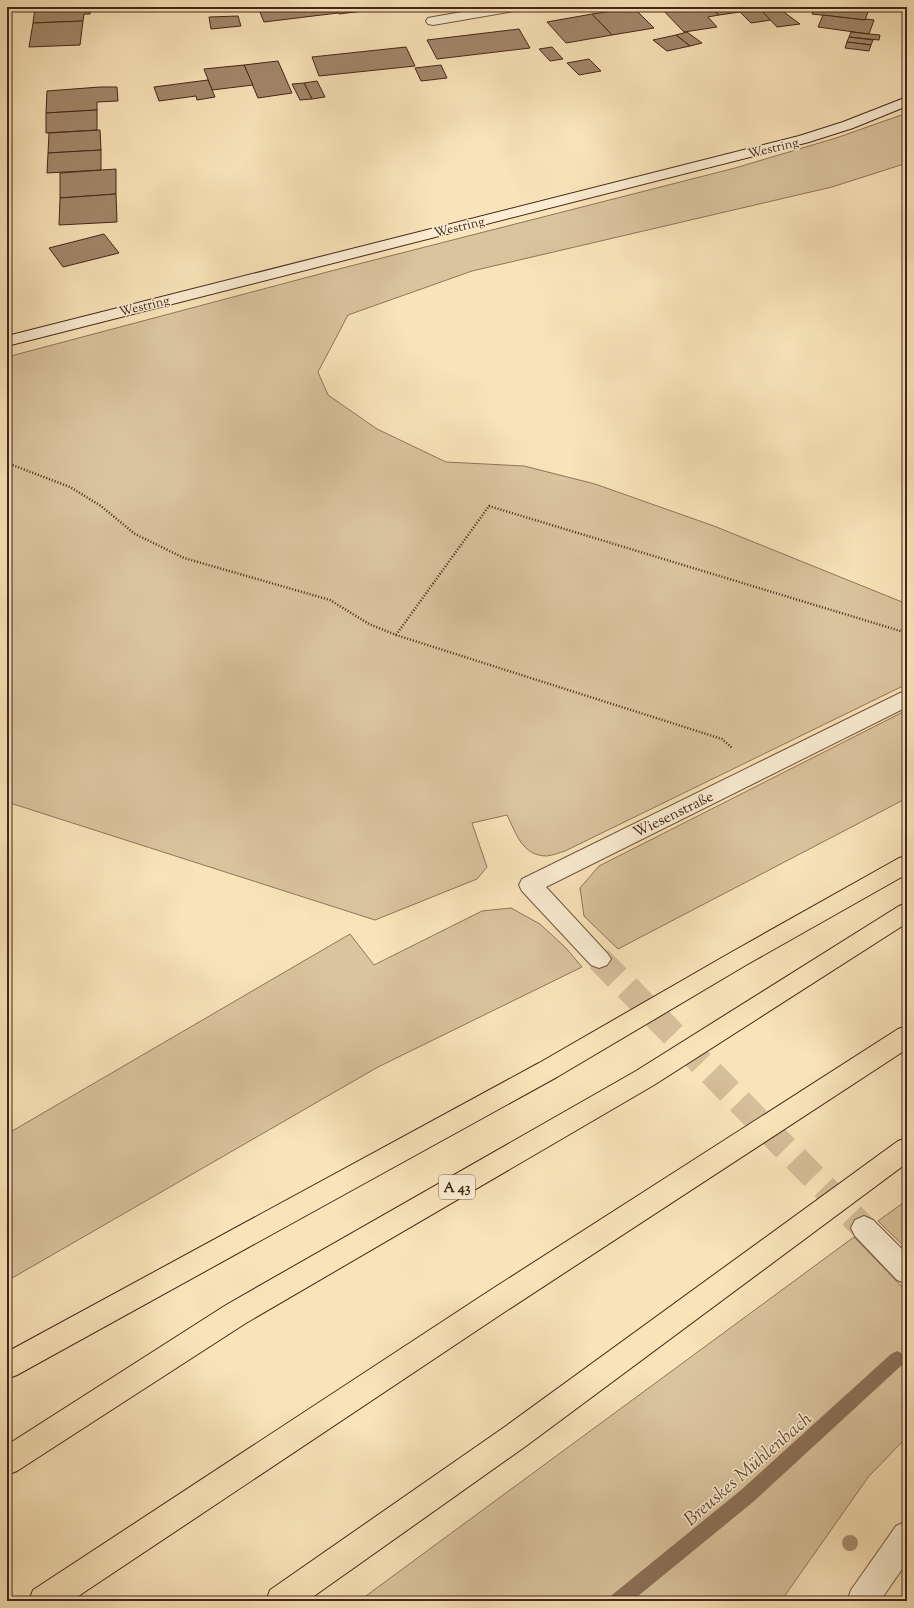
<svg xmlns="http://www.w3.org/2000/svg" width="914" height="1608" viewBox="0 0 914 1608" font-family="'Sorts Mill Goudy',serif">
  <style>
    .green { fill: #dac49e; stroke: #90745c }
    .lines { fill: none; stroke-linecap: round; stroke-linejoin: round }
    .stream { fill: #8c7159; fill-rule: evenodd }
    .building { fill: #a3886c; stroke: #452519 }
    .minor-tunnel { stroke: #d5be99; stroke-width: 26; stroke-dasharray: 26 14; stroke-linecap: butt }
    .minor-casing { stroke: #725541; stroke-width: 2 }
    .secondary-casing { stroke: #452519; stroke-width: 2 }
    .motorway-casing { stroke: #452519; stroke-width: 2 }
    .path { stroke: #452519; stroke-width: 2.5; stroke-dasharray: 1 2; stroke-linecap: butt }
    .minor { fill: #fbedd2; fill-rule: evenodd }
    .secondary { fill: #fbedd2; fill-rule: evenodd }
    .motorway { fill: #f9e4b9; fill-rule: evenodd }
    .tree { fill: #aa9173 }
    .labels { text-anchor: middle; stroke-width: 3; stroke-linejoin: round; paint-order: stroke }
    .far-street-label { font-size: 13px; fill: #452519; stroke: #fbedd2 }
    .shield { fill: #fbedd2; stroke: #7c6150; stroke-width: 1 }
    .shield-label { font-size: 14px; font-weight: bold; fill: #452519 }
    .street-label { font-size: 15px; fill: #452519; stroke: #fbedd2 }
    .near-water-label { font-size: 19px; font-style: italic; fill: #694b39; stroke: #fbedd2 }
  </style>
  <rect width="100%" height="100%" fill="#f9e4b9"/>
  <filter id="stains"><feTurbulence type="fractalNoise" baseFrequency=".005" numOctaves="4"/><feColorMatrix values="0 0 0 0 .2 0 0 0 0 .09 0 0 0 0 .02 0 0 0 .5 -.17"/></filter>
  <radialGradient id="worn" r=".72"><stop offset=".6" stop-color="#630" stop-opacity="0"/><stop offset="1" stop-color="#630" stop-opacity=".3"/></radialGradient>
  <g class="green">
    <path d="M907 113V163L832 187 472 271 348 315 318 372 328 395 377 429 446 462 524 466 595 484 714 526 907 604V684L565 851C559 853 553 855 547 856 522 856 516 833 507 815L472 823 487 867 477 879 375 920 7 802V357L331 271 735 168 836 138Z"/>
    <polygon points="907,710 907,798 618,949 584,916 580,888 599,866"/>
    <polygon points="511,908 540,924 566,948 582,967 378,1067 7,1281 7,1134 350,934 374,965 482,911"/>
    <polygon points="907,1200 907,1249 878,1221"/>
    <polygon points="854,1237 907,1292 907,1437 869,1476 781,1601 359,1601"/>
  </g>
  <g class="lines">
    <polygon class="stream" points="897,1351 903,1354 905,1359 903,1364 753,1502 632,1601 609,1601 612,1595 741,1490 891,1354"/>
  </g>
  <g class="building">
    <polygon points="35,7 91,7 90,14 84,14 83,21 33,23"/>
    <polygon points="258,7 335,7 338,13 264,22"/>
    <polygon points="335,7 378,7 379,9 339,14"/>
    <polygon points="660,7 710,7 719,15 708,17 717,27 684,32"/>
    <polygon points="710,7 758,7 771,20 751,23 740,12 719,15"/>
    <polygon points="758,7 777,7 800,24 777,27"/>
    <polygon points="814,7 856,7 869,9 865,20 812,14"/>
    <polygon points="634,8 654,28 612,35 592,14"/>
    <polygon points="592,14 612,35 566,43 547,22"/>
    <polygon points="823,15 865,20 866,19 874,20 869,34 818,27"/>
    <polygon points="238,16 241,26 211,29 209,17"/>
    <polygon points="83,21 80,45 29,47 33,23"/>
    <polygon points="519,29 530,48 437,59 427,40"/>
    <polygon points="687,32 702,43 690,46 676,35"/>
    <polygon points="851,32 869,34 880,35 879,40 849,37"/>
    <polygon points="676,35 690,46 667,51 653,40"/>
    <polygon points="849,37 873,40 871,45 847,42"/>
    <polygon points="847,42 871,45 869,51 845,48"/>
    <polygon points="406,47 415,66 319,76 312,57"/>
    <polygon points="552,47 563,59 550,61 539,49"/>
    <polygon points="589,59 601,71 579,75 567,63"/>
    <polygon points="278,61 292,93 258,98 244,65"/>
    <polygon points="244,65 253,85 212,90 204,69"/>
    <polygon points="441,65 447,78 421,81 415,68"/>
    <polygon points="208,80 215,97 197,100 196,96 159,101 154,87"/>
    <polygon points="317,81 325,97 312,99 304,83"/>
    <polygon points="304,83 312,99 300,100 292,84"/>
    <polygon points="100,87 117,87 118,101 97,102 97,110 46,113 47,91"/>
    <polygon points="97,110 97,130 46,133 46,113"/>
    <polygon points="100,130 101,150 48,153 49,133"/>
    <polygon points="101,150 101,170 47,173 48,153"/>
    <polygon points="116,169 116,194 60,198 60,173"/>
    <polygon points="116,194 117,222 59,225 60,198"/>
    <polygon points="104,234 119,253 63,267 49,248"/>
  </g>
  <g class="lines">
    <polyline class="minor-tunnel" points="599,959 864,1228"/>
    <defs>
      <g id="minor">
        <polygon points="491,7 521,7 519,10 514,11 433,25 428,24 426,21 428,18 433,17"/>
        <polygon points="907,691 907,707 546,887 607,953 611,959 607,965 599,968 591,965 522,891 519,885 522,879 900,693"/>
        <polygon points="864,1216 873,1220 907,1254 907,1284 897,1280 855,1236 851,1228 855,1220"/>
        <polygon points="907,1521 907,1562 880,1601 847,1601 851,1590 896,1526"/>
      </g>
      <polygon id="secondary" points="907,97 907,106 853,128 809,142 7,346 7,336 799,136 843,122"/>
      <g id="motorway">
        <polygon points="907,856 907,874 746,965 557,1077 17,1375 7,1379 7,1352 539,1063 730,953 899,858"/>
        <polygon points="907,903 907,923 654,1085 246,1323 17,1471 7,1475 7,1445 226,1305 636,1071 899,906"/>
        <polygon points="907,1026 907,1049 506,1311 71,1601 29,1601 33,1590 486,1293 898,1029"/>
        <polygon points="907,1138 907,1163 526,1446 307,1601 266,1601 270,1590 506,1426 898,1141"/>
      </g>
    </defs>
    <use href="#minor" class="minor-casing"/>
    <use href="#secondary" class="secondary-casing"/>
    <use href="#motorway" class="motorway-casing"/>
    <g class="path">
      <polyline points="7,463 70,487 101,506 135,534 184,558 330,600 369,624 396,635 722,739 732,748"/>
      <polyline points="396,635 489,506 907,633"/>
    </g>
    <use href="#minor" class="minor"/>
    <use href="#secondary" class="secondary"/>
    <use href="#motorway" class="motorway"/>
  </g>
  <circle class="tree" cx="850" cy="1543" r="8"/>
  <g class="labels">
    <g class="far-street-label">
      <text transform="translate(773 147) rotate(-14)" y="5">Westring</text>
      <text transform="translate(459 226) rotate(-14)" y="5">Westring</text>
      <text transform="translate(144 305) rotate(-14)" y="5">Westring</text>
    </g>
    <rect class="shield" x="439" y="1175" width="36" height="24" rx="3"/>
    <g class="shield-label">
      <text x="457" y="1192">A 43</text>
    </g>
    <g class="street-label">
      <text transform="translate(673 814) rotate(-26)" y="5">Wiesenstraße</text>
    </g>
    <g class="near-water-label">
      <text transform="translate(747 1468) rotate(-41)" y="7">Breuskes Mühlenbach</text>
    </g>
  </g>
  <rect width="914" height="1608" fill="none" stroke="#f9e4b9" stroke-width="24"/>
  <rect x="8" y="8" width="898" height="1592" fill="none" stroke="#452519" stroke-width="2"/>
  <rect x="12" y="12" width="890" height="1584" fill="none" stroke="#452519"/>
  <rect width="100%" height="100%" filter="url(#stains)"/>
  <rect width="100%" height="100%" fill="url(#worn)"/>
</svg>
